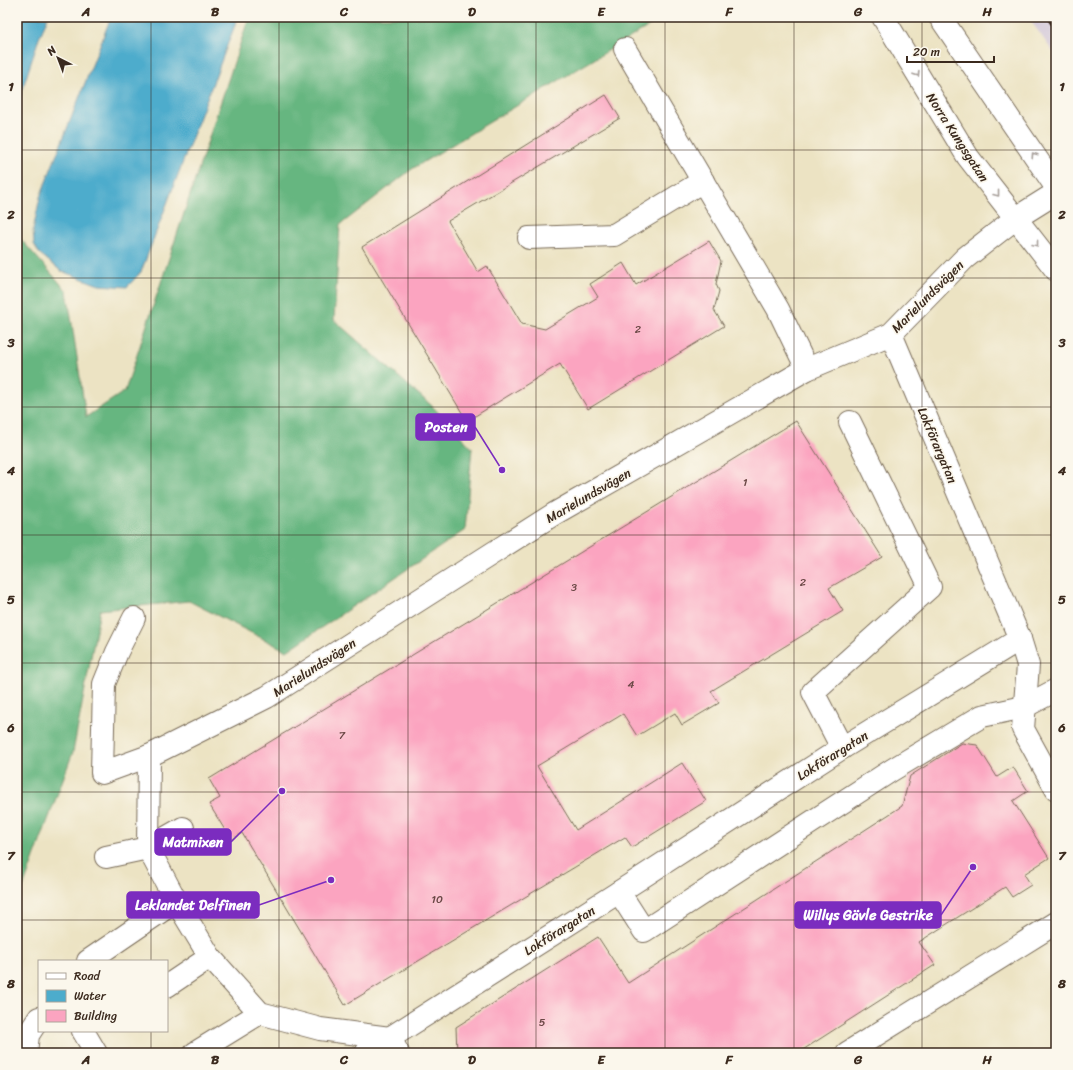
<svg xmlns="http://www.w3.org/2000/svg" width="1073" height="1070" viewBox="0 0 1073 1070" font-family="Sriracha,sans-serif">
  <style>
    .industrial { fill: #cbbfd5 }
    .forest { fill: #66b680; stroke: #50704f }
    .water { fill: #4daccc; stroke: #446b75 }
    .building { fill: #fba4c0 }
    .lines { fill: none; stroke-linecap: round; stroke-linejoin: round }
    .minor-casing { stroke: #796b58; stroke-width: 24 }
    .major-casing { stroke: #796b58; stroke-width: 24 }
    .minor { stroke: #fff; stroke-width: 22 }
    .major { stroke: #fff; stroke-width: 22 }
    .rail { stroke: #3b2a1e; stroke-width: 3 }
    .oneway { stroke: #a79f9a }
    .grid { fill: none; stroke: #3b2a1e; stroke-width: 1; stroke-opacity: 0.55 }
    .labels { text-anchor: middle; stroke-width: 3.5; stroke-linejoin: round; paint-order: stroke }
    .number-label { font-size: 11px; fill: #6b4846 }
    .street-label { font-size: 13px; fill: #3b2a1e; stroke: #fbf7ec }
    .leader { fill: none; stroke: #7b2cbf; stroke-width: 1.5 }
    .callout-dot { fill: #7b2cbf; stroke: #fbf7ec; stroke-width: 1.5 }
    .callout { fill: #7b2cbf; stroke: #7b2cbf; stroke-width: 1.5 }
    .callout-label { font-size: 14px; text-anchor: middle; font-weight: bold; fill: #fff }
    .neatline { fill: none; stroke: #3b2a1e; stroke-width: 1.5 }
    .grid-label { font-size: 13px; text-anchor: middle; font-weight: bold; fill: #3b2a1e }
  </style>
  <rect width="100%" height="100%" fill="#fbf7ec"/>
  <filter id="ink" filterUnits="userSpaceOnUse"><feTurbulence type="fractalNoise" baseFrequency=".025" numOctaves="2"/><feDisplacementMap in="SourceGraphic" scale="8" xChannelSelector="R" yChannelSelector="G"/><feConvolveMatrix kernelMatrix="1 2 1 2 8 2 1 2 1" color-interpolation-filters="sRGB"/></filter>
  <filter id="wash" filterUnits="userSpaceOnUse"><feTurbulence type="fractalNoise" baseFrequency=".012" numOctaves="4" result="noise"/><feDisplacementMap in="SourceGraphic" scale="16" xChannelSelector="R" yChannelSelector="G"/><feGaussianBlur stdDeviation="0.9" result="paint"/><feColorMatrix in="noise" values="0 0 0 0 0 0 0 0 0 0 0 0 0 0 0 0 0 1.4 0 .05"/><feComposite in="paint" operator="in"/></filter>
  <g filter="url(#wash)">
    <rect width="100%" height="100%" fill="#ece3c3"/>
    <polygon class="industrial" points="1028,17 1056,17 1056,56"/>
    <polygon class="forest" points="249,17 664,17 412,169 340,225 334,320 432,406 472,448 465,530 287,651 189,601 100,610 73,752 17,904 17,235 67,291 86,417 125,391"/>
    <g class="water">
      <polygon points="17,17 48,17 38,41 17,106"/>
      <polygon points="111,17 238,17 141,272 127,287 99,285 61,271 39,253 34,244 33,230 40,197"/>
    </g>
    <g id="blocks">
      <g class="building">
        <polygon points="606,95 620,118 448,221 478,272 487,266 522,324 545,329 598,297 590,284 623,263 636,285 709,241 721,261 716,284 719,291 714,310 724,326 588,409 560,364 467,421 362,247"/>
        <polygon points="796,421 882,557 829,588 843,611 711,691 719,703 682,725 675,713 637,736 623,714 537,766 576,830 682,763 706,801 632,847 625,837 345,1005 242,833 231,840 209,804 220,798 209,779"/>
        <polygon points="962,743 977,745 997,777 1013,767 1028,791 1013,801 1049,858 1024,874 1031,885 1012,897 1005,887 919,942 935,965 798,1053 457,1053 456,1027 598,937 628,983 902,806 910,776"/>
      </g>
    </g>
  </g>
  <g filter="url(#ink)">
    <use href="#blocks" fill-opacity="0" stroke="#796b58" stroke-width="1"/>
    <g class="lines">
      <defs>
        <g id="minor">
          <polyline points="625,49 778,309 807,369"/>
          <polyline points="529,238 614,235 703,181"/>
          <polyline points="891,334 1020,639 1028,665 1023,729 1056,789"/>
          <polyline points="134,618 117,652 104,684 102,773 149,756 267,697 554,514 807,369 891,334 965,258 1016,218 1056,193"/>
          <polyline points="842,748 813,692 930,587 850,422"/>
          <polyline points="149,756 148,848 176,901 210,957 260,1013 320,1029 390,1038 398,1053"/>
          <polyline points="106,857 148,848 183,828"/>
          <polyline points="619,892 644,931 892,770 982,716 1024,707 1056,690"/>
          <polyline points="88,961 176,901"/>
          <polyline points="167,986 210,957"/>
          <polyline points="83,1031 96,1053"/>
          <polyline points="26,1053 28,1035 39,1018"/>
          <polyline points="195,1053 260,1013"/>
          <polyline points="366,1053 619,892 842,748 1020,639"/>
          <polyline points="847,1053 1056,923"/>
        </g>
        <g id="major">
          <polyline points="883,17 968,157 1056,270"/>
          <polyline points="940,17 1056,187"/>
        </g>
      </defs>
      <use href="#minor" class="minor-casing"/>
      <use href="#major" class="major-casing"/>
      <use href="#minor" class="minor"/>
      <use href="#major" class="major"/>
      <polyline class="rail" points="1047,17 1056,30"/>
    </g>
    <defs><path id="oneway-chevron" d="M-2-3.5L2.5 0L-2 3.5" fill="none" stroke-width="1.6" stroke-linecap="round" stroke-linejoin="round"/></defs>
    <g class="oneway">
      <use href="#oneway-chevron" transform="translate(917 74) rotate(58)"/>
      <use href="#oneway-chevron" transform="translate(1034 155) rotate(-124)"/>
      <use href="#oneway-chevron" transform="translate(997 194) rotate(52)"/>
      <use href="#oneway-chevron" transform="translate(1036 244) rotate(52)"/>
    </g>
  </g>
  <path class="grid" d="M151 17V961M279 17V1053M408 17V1053M536 17V1053M665 17V1053M794 17V1053M922 17V1053M17 150H1056M17 278H1056M17 407H1056M17 535H1056M17 663H1056M17 792H1056M17 920H1056M151 1031V1053"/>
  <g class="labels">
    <g class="number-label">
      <text x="638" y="333">2</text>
      <text x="745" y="486">1</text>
      <text x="803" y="586">2</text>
      <text x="574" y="591">3</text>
      <text x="631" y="688">4</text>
      <text x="342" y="739">7</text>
      <text x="437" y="903">10</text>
      <text x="542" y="1026">5</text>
    </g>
    <g class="street-label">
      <text transform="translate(958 137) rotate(57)" y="5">Norra Kungsgatan</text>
      <text transform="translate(927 296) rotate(-45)" y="5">Marielundsvägen</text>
      <text transform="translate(938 445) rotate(67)" y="5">Lokförargatan</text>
      <text transform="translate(588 495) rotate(-30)" y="5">Marielundsvägen</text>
      <text transform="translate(314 667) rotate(-33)" y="5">Marielundsvägen</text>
      <text transform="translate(832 755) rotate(-32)" y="5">Lokförargatan</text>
      <text transform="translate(559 930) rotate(-32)" y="5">Lokförargatan</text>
    </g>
  </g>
  <path class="leader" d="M502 470L475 427M282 791L231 842M331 880L259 905M973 867L941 915"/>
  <g class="callout-dot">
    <circle cx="502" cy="470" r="4"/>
    <circle cx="282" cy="791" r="4"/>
    <circle cx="331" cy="880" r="4"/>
    <circle cx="973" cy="867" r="4"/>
  </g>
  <g class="callout">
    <rect x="416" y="414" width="59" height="26" rx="4"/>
    <rect x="155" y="829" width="76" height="26" rx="4"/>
    <rect x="127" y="892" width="132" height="26" rx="4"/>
    <rect x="795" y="902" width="146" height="26" rx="4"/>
  </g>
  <g class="callout-label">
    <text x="446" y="432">Posten</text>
    <text x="193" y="847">Matmixen</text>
    <text x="193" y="910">Leklandet Delfinen</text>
    <text x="868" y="920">Willys Gävle Gestrike</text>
  </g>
  <rect width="1073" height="1070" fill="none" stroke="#fbf7ec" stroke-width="44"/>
  <rect x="38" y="960" width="130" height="72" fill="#fbf7ec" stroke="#aea59a"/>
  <rect x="46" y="973" width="20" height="6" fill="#ffffff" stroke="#aea59a"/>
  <text x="74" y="980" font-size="12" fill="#3b2a1e">Road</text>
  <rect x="46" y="990" width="20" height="12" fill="#4daccc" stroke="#aea59a"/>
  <text x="74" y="1000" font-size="12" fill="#3b2a1e">Water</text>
  <rect x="46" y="1010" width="20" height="12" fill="#fba4c0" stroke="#aea59a"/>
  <text x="74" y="1020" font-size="12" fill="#3b2a1e">Building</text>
  <g transform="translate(58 58) rotate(318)" stroke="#fbf7ec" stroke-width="3" paint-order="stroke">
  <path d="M0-3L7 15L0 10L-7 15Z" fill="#3b2a1e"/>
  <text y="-6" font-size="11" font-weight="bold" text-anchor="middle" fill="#3b2a1e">N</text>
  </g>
  <path d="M907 56v6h87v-6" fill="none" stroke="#3b2a1e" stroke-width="2"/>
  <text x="913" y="56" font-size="12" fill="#3b2a1e" stroke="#fbf7ec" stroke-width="3" paint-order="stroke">20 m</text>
  <rect x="22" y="22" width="1029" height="1026" class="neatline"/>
  <g class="grid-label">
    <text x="86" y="16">A</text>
    <text x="215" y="16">B</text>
    <text x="344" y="16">C</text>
    <text x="472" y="16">D</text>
    <text x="601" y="16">E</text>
    <text x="729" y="16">F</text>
    <text x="858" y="16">G</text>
    <text x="987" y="16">H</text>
    <text x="11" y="91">1</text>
    <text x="1062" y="91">1</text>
    <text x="11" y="219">2</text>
    <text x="1062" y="219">2</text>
    <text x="11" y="347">3</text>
    <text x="1062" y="347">3</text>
    <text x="11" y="475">4</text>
    <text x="1062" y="475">4</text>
    <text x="11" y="604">5</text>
    <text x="1062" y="604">5</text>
    <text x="11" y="732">6</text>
    <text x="1062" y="732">6</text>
    <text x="11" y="860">7</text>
    <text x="1062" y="860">7</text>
    <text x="11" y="988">8</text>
    <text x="1062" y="988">8</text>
    <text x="86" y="1064">A</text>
    <text x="215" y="1064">B</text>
    <text x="344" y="1064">C</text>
    <text x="472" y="1064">D</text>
    <text x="601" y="1064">E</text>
    <text x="729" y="1064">F</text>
    <text x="858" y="1064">G</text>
    <text x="987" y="1064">H</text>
  </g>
</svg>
